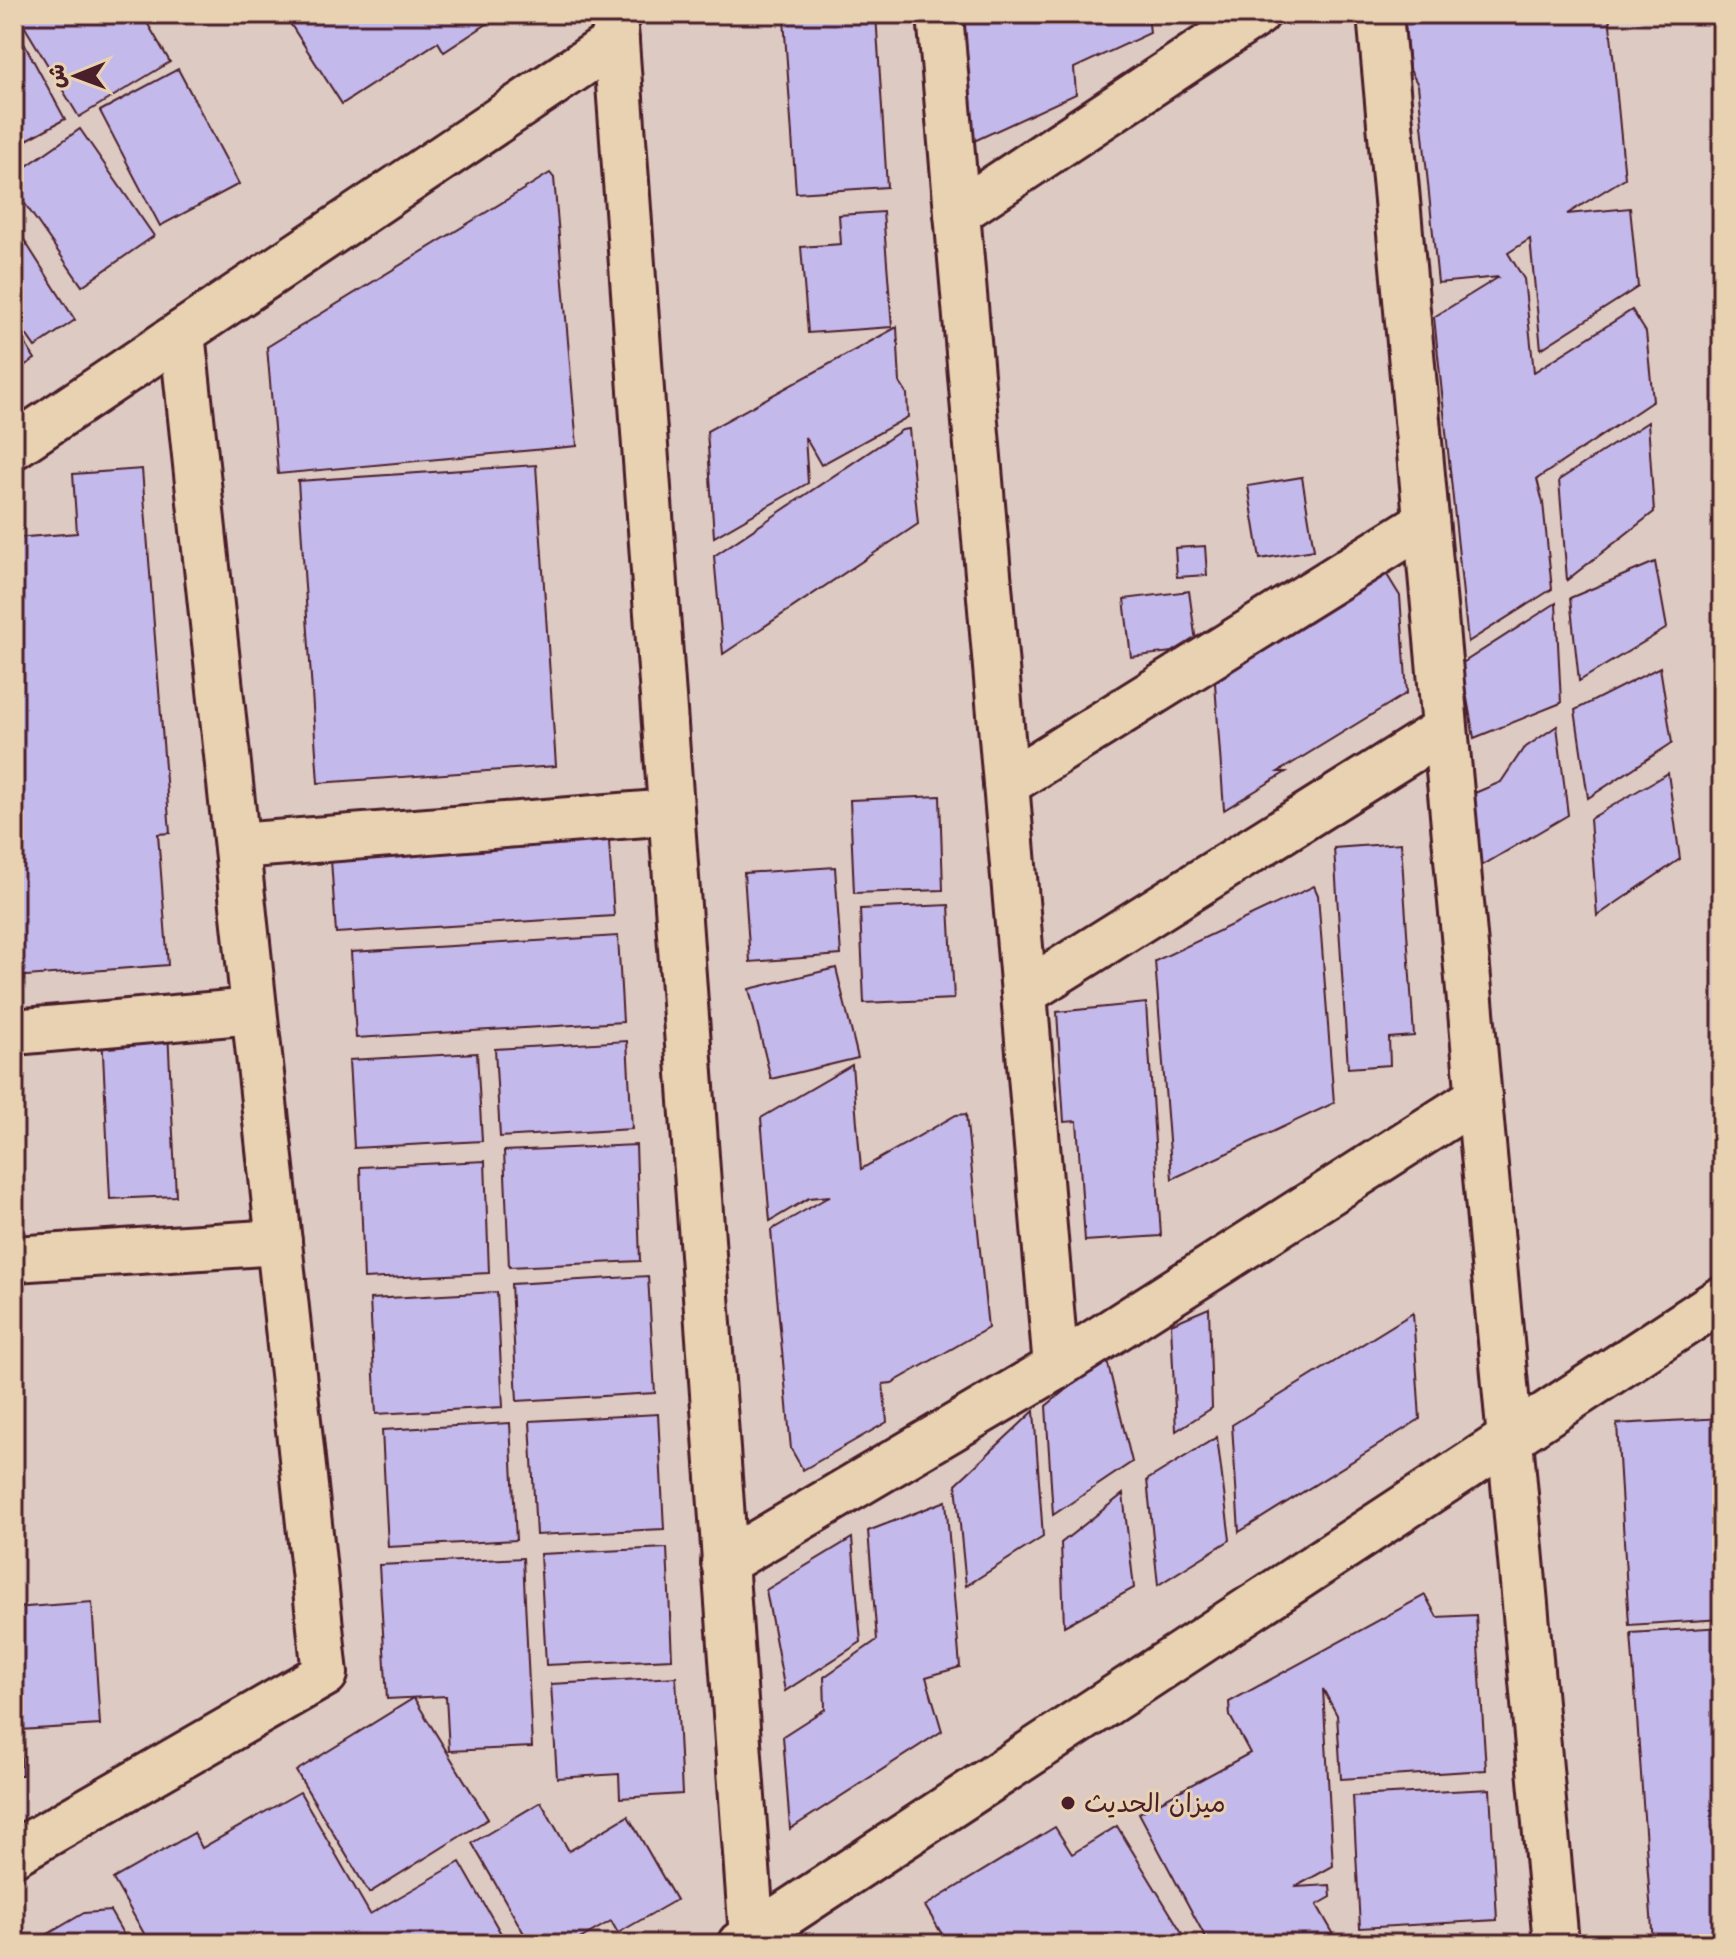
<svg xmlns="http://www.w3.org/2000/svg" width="1736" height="1958" viewBox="0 0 1736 1958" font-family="'Comic Neue','Playpen Sans Arabic',sans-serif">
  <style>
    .built { fill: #ddcac2 }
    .building { fill: #c4b9eb; stroke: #4a1f2b; stroke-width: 2 }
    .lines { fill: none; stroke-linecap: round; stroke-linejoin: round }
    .minor-casing { stroke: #4a1f2b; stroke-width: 50 }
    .minor { stroke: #e8d2b1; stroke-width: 44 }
    .poi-dot { fill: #4a1f2b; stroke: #e8d2b1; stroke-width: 3 }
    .labels { text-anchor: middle; stroke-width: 6; stroke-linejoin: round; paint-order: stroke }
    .poi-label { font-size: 26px; fill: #4a1f2b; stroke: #e8d2b1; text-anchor: start }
  </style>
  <rect width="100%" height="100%" fill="#e8d2b1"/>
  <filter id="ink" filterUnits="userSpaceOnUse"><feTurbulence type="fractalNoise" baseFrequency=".0125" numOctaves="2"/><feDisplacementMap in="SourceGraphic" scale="16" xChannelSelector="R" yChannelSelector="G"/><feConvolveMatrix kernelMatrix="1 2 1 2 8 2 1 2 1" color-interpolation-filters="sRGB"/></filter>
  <g filter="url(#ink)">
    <rect class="built" x="14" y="14" width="1708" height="1930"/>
    <g class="building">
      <polygon points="17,14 142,14 170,62 79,117"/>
      <polygon points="284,14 502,14 444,52 438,42 342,104"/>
      <polygon points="853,14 876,14 887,187 796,193 784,19"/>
      <polygon points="961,14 1148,14 1150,33 1074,68 1076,94 972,142"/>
      <polygon points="1404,14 1609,14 1625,178 1567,214 1630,208 1638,287 1541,349 1530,239 1508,253 1524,279 1534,372 1632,310 1646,332 1653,401 1537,479 1543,503 1552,589 1468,642 1434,317 1499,277 1438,283 1418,85 1409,68"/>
      <polygon points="14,25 65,119 14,147"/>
      <polygon points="178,69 239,184 160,226 100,111"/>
      <polygon points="80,129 154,236 82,286 14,188 14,175"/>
      <polygon points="550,173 554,178 577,446 278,474 267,347"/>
      <polygon points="883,212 892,327 808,333 801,247 841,244 839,215"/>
      <polygon points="14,224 75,320 35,347 14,317"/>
      <polygon points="14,326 35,359 14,372"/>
      <polygon points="897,327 900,383 907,394 908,417 821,465 805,437 808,483 714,537 707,431"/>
      <polygon points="1648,422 1654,512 1567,580 1559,480"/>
      <polygon points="909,429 918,524 723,654 714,556 902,430"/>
      <polygon points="536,465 556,766 318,783 298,481"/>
      <polygon points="142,469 170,833 158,834 168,965 14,977 14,538 77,533 73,474"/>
      <polygon points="1302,477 1314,550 1260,559 1248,486"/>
      <polygon points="1205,546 1207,575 1177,577 1175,548"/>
      <polygon points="1655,562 1667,628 1579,681 1570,598"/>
      <polygon points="1384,570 1400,596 1407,693 1278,772 1286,772 1224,810 1214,669"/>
      <polygon points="1189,591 1197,649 1131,657 1124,599"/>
      <polygon points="1556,603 1561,703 1474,738 1461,664"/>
      <polygon points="1660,667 1672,743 1588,798 1575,710"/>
      <polygon points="1557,726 1568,815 1476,869 1470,795 1501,782 1523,749"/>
      <polygon points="1668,773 1680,859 1597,916 1590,819"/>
      <polygon points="940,796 943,890 854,893 850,800"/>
      <polygon points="608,827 614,916 336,933 330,845"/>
      <polygon points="1401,843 1414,1036 1389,1038 1390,1065 1348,1068 1334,848"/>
      <polygon points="835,867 841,955 750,962 744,873"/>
      <polygon points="1314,886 1318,895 1334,1103 1172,1179 1155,961"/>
      <polygon points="949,905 954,999 864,1003 860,909"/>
      <polygon points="618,936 623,1022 356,1038 351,952"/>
      <polygon points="836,968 858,1058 771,1079 749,989"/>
      <polygon points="1146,1003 1161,1236 1085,1241 1077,1121 1064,1122 1057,1012"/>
      <polygon points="168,1030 176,1196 110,1199 102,1033"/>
      <polygon points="627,1041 632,1129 500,1137 495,1049"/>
      <polygon points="477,1053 482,1141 354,1148 349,1060"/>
      <polygon points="852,1065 861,1169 956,1115 966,1114 988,1328 892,1383 883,1384 887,1422 803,1470 791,1449 771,1230 830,1196 809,1198 770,1221 761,1118"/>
      <polygon points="636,1145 640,1261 509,1267 504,1151"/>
      <polygon points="485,1161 489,1273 364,1279 360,1167"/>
      <polygon points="648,1276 655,1393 517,1401 511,1284"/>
      <polygon points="497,1292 503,1407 376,1414 370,1299"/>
      <polygon points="1209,1308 1212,1408 1176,1431 1171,1324"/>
      <polygon points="1413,1313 1420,1419 1239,1532 1232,1425"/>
      <polygon points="1106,1356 1132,1462 1053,1515 1046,1406"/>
      <polygon points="1034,1411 1043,1537 966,1586 956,1484"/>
      <polygon points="658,1414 664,1529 536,1535 530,1421"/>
      <polygon points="1722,1418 1722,1619 1629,1625 1617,1424"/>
      <polygon points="510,1423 516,1540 388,1547 382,1430"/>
      <polygon points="1217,1437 1230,1540 1158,1585 1147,1480"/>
      <polygon points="1123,1494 1134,1588 1064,1626 1061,1543"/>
      <polygon points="946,1501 960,1667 926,1677 942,1731 790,1829 783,1736 825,1709 824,1677 877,1640 868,1531"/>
      <polygon points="852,1538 861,1642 785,1691 766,1590"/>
      <polygon points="667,1548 672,1659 546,1665 540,1554"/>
      <polygon points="523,1558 532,1747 449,1751 446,1696 387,1699 379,1565"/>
      <polygon points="1425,1595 1437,1617 1476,1615 1486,1770 1341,1779 1337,1715 1323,1689 1333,1866 1295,1887 1330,1885 1331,1897 1317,1905 1333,1933 1314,1944 1209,1944 1139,1813 1250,1753 1230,1716 1229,1702"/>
      <polygon points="92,1602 100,1725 20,1730 22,1775 14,1775 14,1608"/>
      <polygon points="1722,1627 1722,1944 1653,1944 1631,1633"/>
      <polygon points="676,1677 682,1794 620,1798 619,1774 557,1778 551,1684"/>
      <polygon points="414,1698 488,1819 369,1893 296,1771"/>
      <polygon points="1490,1789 1497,1920 1360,1928 1353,1796"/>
      <polygon points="300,1792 370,1914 460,1862 507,1944 150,1944 113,1879 194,1833 202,1848"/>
      <polygon points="541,1802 569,1851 628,1816 676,1900 618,1933 611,1921 571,1944 530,1944 472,1843"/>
      <polygon points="1117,1826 1189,1944 941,1944 946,1941 925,1906 1055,1827 1072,1854"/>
      <polygon points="110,1911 129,1944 31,1944 84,1913"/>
    </g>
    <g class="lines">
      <defs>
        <g id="minor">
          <polyline points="614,14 752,1937"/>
          <polyline points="940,14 1056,1367"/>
          <polyline points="1380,14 1556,1944"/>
          <polyline points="957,213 1257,14"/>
          <polyline points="14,446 616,41"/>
          <polyline points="1006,784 1426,522"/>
          <polyline points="237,846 671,812"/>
          <polyline points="1024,993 1445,729"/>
          <polyline points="14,1032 254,1011"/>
          <polyline points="14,1259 279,1242"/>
          <polyline points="724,1563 1056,1367 1479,1097"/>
          <polyline points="14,1853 325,1674 182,333"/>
          <polyline points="740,1944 1722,1299"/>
        </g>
      </defs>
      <use href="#minor" class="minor-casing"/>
      <use href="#minor" class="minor"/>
    </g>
  </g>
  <circle class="poi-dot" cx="1068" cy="1803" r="8"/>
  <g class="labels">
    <g class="poi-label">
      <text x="1084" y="1812">ميزان الحديث</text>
    </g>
  </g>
  <rect width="1736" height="1958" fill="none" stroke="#e8d2b1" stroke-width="48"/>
  <rect x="24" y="24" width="1688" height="1910" fill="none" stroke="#4a1f2b" stroke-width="3" filter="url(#ink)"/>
  <g transform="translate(76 76) rotate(269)" stroke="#e8d2b1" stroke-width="6" paint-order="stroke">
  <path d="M0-6L14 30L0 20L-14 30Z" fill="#4a1f2b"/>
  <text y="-12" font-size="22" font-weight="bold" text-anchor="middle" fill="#4a1f2b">ش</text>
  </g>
</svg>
